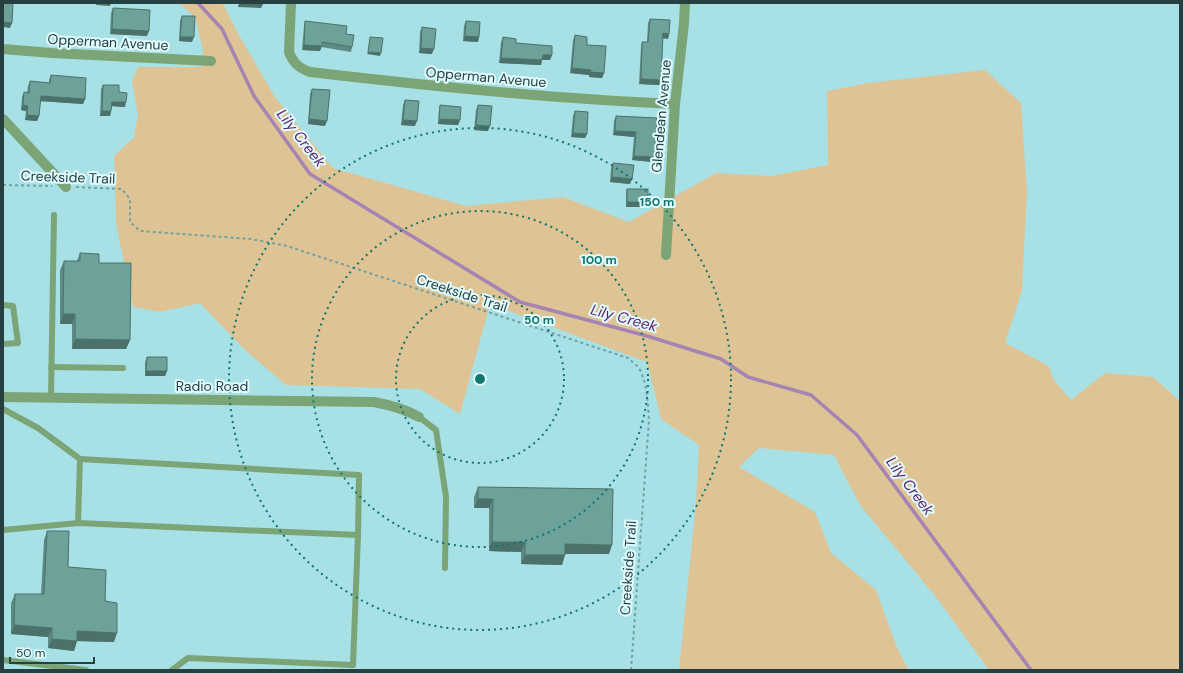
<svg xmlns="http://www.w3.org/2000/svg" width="1183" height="673" viewBox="0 0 1183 673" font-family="'DM Sans',sans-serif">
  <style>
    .green { fill: #dec494 }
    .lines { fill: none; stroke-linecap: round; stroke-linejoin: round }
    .stream { stroke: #a583b2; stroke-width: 3.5 }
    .path { stroke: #73a0a3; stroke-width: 2; stroke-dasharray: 3 3; stroke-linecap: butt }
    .service { stroke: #7ba477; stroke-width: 6 }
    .minor { stroke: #7ba477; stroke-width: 10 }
    .wall { fill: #5d8b84 }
    .shaded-wall { fill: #4c716b }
    .building { fill: #6ca299; stroke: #4c716b }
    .ring { fill: none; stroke: #0f766e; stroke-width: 2; stroke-dasharray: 2 4 }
    .labels { text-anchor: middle; stroke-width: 4; stroke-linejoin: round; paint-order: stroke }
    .street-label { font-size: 14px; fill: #273f41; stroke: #e0fcff }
    .water-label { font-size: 15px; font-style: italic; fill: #621c6b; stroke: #e0fcff }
    .centre { fill: #0f766e; stroke: #e0fcff; stroke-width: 2 }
    .ring-label { font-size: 12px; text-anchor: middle; font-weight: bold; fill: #0f766e; stroke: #e0fcff; stroke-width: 4; stroke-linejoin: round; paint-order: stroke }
  </style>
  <rect width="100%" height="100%" fill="#a7e1e6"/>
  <polygon class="green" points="179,3 223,3 236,30 275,97 333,168 466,206 563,197 629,222 716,173 771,176 828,165 827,91 868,83 985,70 1021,103 1027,192 1022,290 1005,343 1049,366 1053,379 1071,400 1105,373 1153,377 1180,401 1180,670 989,670 936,597 860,505 834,455 759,448 739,467 815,512 831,553 876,590 897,648 909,670 679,670 696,503 699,445 661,419 647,362 490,304 460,414 420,389 286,385 245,350 200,303 160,312 133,307 116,223 114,156 134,137 138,115 132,81 138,67 202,67 203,50 195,17"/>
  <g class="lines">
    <polyline class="stream" points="198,3 222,29 254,96 310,174 520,302 647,336 721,359 748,377 811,395 857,435 1031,670"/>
    <g class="path">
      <polyline points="3,185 52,186"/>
      <path d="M76 187 122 189 130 199V222L140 231 251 239 287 246 628 358C631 361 635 364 638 367 647 379 648 405 649 420L631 670"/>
    </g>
    <g class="service">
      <polyline points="3,305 13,306 18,343 3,344"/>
      <polyline points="51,367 123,368"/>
      <polyline points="51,398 54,215"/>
      <polyline points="3,409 38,428 80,459 78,523"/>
      <polyline points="419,417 436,430 446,497 445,568"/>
      <polyline points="80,459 359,475 358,535"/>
      <polyline points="3,530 78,523 358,535 353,665 188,658 172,670"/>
      <polyline points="3,660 86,670"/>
    </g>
    <g class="minor">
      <path d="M291 3 289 52C293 63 299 68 310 72 431 86 553 99 675 104"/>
      <polyline points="3,49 52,53 211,61"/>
      <polyline points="3,119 66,187"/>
      <polyline points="666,255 675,104 684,23 685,3"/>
      <path d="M3 397 374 402C390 405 405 409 419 417"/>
    </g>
  </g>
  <g class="wall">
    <polygon points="113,8 147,36 110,34 111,13"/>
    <polygon points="182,16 192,42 179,41 180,21"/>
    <polygon points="650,19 669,34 668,39 663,38 661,80 659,85 639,84 641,47 642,42 647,42 648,23"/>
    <polygon points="305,21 346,34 352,47 351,52 321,47 320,51 302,50 304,26"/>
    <polygon points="466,21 479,37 478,42 463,41 464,26"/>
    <polygon points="422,27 432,54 419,53 420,32"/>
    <polygon points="575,35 587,45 604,73 602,78 589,77 589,75 570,73 573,40"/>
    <polygon points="503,37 516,43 552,55 550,60 542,60 541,65 499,63 501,42"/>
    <polygon points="51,75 85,99 83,104 40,101 39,116 37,121 25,120 26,111 21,110 22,97 24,92 27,93 28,86 30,81 49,83 49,80"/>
    <polygon points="103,85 119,92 125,107 111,106 111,111 110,116 100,116 101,89"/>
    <polygon points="312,89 325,126 308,124 310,94"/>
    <polygon points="405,100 415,126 401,125 403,105"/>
    <polygon points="440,105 460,120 458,125 438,124 439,110"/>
    <polygon points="478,105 488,131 474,130 476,110"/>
    <polygon points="575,111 587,134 585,138 571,137 573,116"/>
    <polygon points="616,116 657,118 654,157 653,162 632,160 634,137 613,135 614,121"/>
    <polygon points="613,163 630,184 610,182 611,168"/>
    <polygon points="627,189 648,202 646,207 626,207 626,194"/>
    <polygon points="80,253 99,263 130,340 126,349 72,349 72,324 60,324 60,270 64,261 77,261"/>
    <polygon points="147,357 167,371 165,376 145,376 145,362"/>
    <polygon points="478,487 609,554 565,554 562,565 521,564 521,552 489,551 489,508 474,508 474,497"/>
    <polygon points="47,531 68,567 105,601 114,642 77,641 74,651 48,648 48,637 11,634 11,603 15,594 41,594 44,540"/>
  </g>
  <g class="shaded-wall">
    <polygon points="97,3 111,3 110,6 96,5"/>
    <polygon points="239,3 255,3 263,4 261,8 238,7"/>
    <polygon points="3,22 12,23 10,28 3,27"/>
    <polygon points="112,29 149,31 147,36 110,34"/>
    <polygon points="663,33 669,34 668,39 662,38"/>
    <polygon points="465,36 479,37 478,42 463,41"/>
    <polygon points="180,37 194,37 192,42 179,41"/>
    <polygon points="304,45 322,46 320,51 302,50"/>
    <polygon points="421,48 434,49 432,54 419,53"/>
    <polygon points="368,52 381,53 380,56 367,54"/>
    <polygon points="543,55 552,55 550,60 541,60"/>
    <polygon points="501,58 542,60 541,65 499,63"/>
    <polygon points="572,68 591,70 589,75 570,73"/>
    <polygon points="590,72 604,73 602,78 589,77"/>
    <polygon points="641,79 661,80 659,85 639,84"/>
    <polygon points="41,96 85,99 83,104 39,101"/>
    <polygon points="112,102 126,102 125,107 110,106"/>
    <polygon points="23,105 28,106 26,111 21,110"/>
    <polygon points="102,111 111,111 110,116 100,116"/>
    <polygon points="27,115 39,116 37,121 25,120"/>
    <polygon points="309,119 327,121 325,126 308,124"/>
    <polygon points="439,119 460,120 458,125 438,124"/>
    <polygon points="403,120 417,121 415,126 401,125"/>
    <polygon points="476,125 490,126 488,131 474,130"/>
    <polygon points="615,131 636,132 634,137 613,135"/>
    <polygon points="573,133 587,134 585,138 571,137"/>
    <polygon points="634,156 654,157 653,162 632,160"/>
    <polygon points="612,177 632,179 630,184 610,182"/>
    <polygon points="627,202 648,202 646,207 626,207"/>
    <polygon points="63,314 75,314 72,324 60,324"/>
    <polygon points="75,339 130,340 126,349 72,349"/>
    <polygon points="146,371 167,371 165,376 145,376"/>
    <polygon points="478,499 493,499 489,508 474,508"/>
    <polygon points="492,542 525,542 521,552 489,551"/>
    <polygon points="565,544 612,545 609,554 562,554"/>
    <polygon points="525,555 565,555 562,565 521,564"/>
    <polygon points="14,625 52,628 48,637 11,634"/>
    <polygon points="77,631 117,633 114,642 74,641"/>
    <polygon points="52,639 77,641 74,651 48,648"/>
  </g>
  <g class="building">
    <polygon points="3,3 13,3 12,23 3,22"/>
    <polygon points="113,8 150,10 149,31 112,29"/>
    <polygon points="182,16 195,16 194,37 180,37"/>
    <polygon points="650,19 670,20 669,34 663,33 661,80 641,79 642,42 648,42"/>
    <polygon points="305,21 347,26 346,34 354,35 352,47 322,42 322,46 304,45"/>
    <polygon points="466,21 480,22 479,37 465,36"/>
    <polygon points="422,27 436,29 434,49 421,48"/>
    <polygon points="575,35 587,37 587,45 606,46 604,73 590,72 591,70 572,68"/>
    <polygon points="370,37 383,38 381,53 368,52"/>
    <polygon points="503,37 516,39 516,43 552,46 552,55 543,55 542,60 501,58"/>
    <polygon points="51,75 86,78 85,99 41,96 39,116 27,115 28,106 23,105 24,92 29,93 30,81 50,83"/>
    <polygon points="103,85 119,85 119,92 127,93 126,102 112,102 111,111 102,111"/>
    <polygon points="312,89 330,90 327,121 309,119"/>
    <polygon points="405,100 419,101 417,121 403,120"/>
    <polygon points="440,105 461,107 460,120 439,119"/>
    <polygon points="478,105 492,106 490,126 476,125"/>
    <polygon points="575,111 588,112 587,134 573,133"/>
    <polygon points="616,116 657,118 654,157 634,156 636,132 615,131"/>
    <polygon points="613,163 634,165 632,179 612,177"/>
    <rect x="627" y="189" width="21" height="13"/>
    <polygon points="80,253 99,254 99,263 131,263 130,340 75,339 75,314 63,314 64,261 80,261"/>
    <polygon points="147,357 167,357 167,371 146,371"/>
    <polygon points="478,487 613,489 612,545 565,544 565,555 525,555 525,542 492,542 493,499 478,499"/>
    <polygon points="47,531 69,531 68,567 106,570 105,601 117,603 117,633 77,631 77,641 52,639 52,628 14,625 15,594 44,594"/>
  </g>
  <g class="ring">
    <circle cx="480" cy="379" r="84"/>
    <circle cx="480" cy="379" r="168"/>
    <circle cx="480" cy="379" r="251"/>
  </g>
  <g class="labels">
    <g class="street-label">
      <text transform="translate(108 42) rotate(3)" y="5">Opperman Avenue</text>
      <text transform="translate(486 77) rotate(5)" y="5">Opperman Avenue</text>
      <text transform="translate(661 116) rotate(-85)" y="5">Glendean Avenue</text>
      <text transform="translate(68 177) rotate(2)" y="5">Creekside Trail</text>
      <text transform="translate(462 293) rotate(18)" y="5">Creekside Trail</text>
      <text x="212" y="391">Radio Road</text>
      <text transform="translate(628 568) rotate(-86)" y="5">Creekside Trail</text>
    </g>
    <g class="water-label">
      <text transform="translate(301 138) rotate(52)" y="5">Lily Creek</text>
      <text transform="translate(624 318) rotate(15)" y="5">Lily Creek</text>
      <text transform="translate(910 486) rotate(53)" y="5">Lily Creek</text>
    </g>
  </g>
  <circle cx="480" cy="379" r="6" class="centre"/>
  <g class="ring-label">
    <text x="657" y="206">150 m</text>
    <text x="599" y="264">100 m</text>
    <text x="539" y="324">50 m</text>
  </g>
  <rect width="1183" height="673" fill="none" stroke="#273f41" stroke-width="8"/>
  <path d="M10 657v6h84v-6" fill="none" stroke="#273f41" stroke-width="2"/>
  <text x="16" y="657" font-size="12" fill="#273f41" stroke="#e0fcff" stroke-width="3" paint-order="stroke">50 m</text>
</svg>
